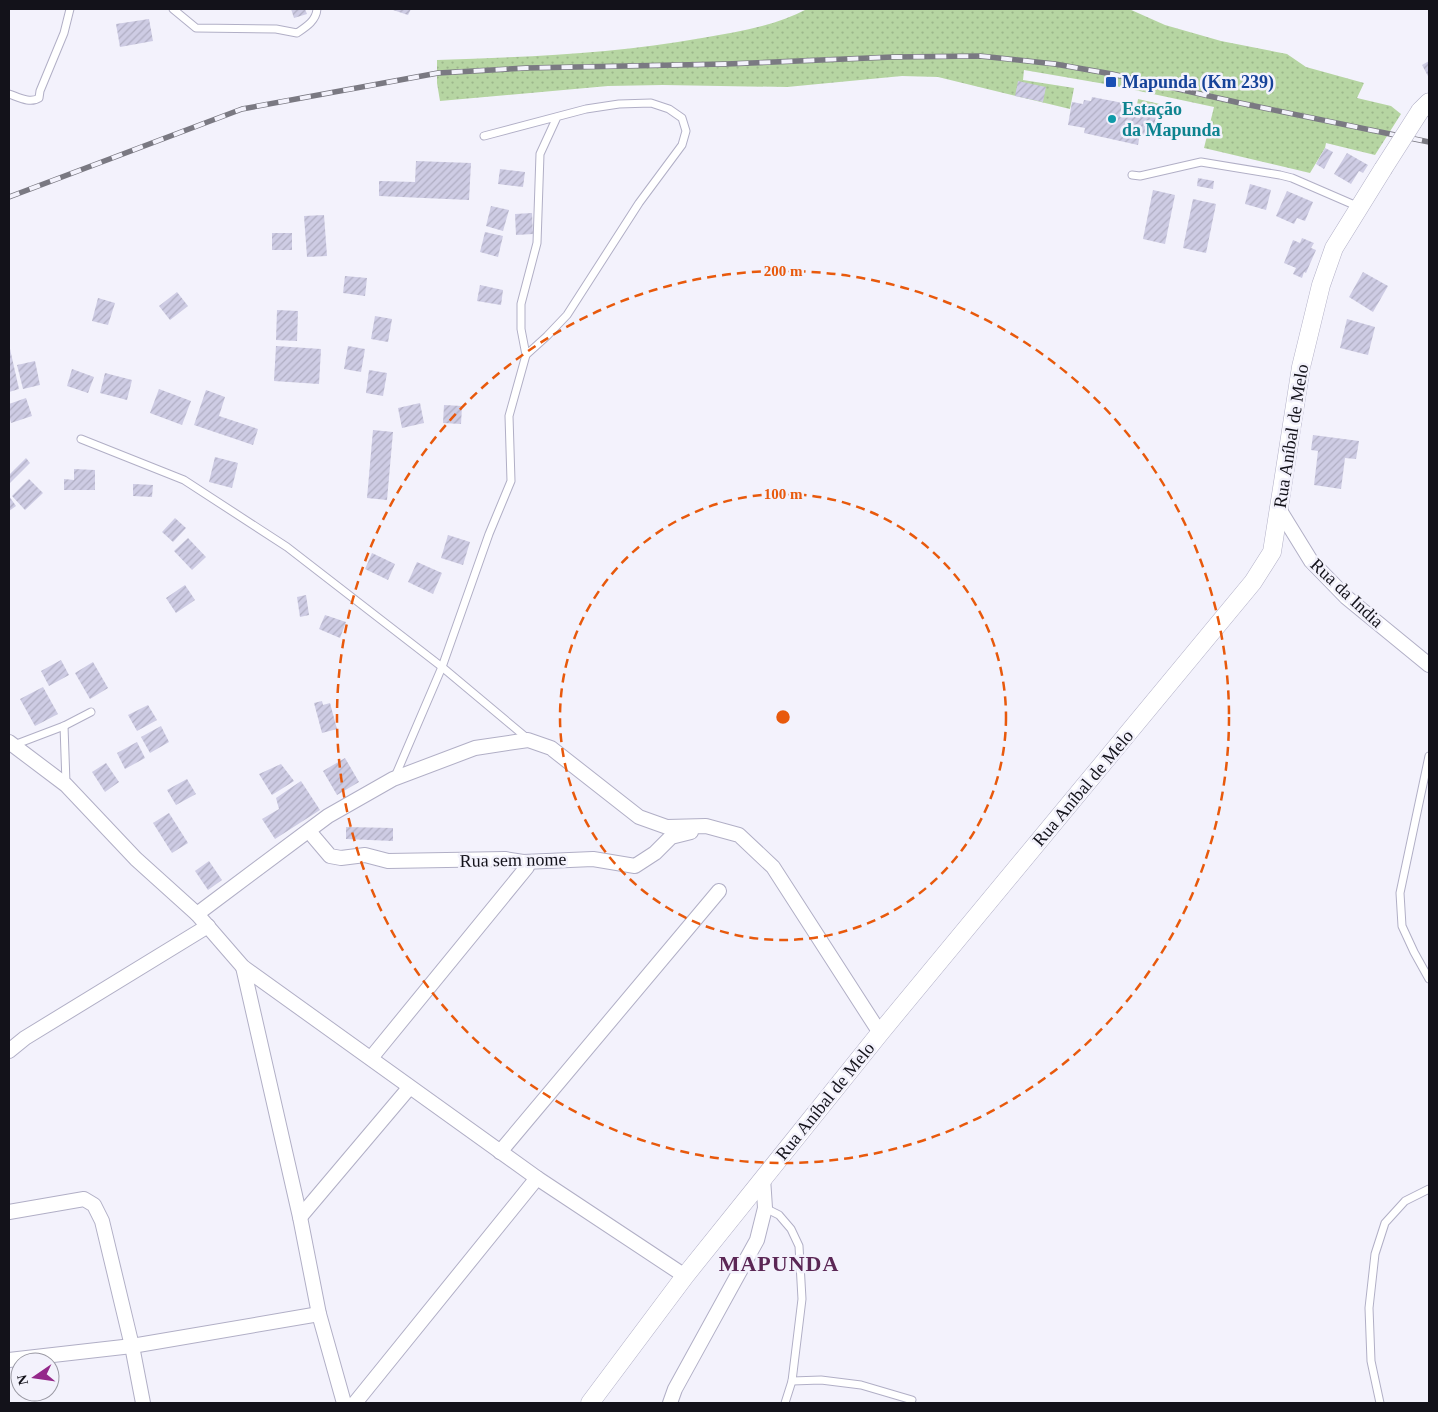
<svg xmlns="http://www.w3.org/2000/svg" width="1438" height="1412" viewBox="0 0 1438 1412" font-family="Georgia,serif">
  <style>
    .grass { fill: url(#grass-dots) }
    .building { fill: url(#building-hatch) }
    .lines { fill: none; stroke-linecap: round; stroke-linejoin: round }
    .service-casing { stroke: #b1afc6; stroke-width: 9 }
    .minor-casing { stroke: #b1afc6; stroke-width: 16 }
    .tertiary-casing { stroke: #b1afc6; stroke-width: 19 }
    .service { stroke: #fff; stroke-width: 7 }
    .minor { stroke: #fff; stroke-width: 14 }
    .tertiary { stroke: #fff; stroke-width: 18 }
    .rail-casing { stroke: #7a7982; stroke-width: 5.5 }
    .rail { stroke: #f3f2fc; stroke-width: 4; stroke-dasharray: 11; stroke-linecap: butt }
    .tertiary-bridge-casing { stroke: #b1afc6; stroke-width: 19; stroke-linecap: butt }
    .tertiary-bridge { stroke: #fff; stroke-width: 18 }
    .ring { fill: none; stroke: #e8590c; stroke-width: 2.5; stroke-dasharray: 9 6 }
    .transit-dot { fill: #1a4fb4; stroke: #f3f2fc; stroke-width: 2 }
    .culture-dot { fill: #0f9aa8; stroke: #f3f2fc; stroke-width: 2 }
    .labels { text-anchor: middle; stroke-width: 5; stroke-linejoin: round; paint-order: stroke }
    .transit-label { font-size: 18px; font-weight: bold; fill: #164399; stroke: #f3f2fc; text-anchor: start }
    .culture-label { font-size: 18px; font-weight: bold; fill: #0d838f; stroke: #f3f2fc; text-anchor: start }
    .street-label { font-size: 18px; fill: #13121a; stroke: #f3f2fc }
    .district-label { font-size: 22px; font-weight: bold; letter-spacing: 1px; fill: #5b2755; stroke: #f3f2fc }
    .centre { fill: #e8590c; stroke: #f3f2fc; stroke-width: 2.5 }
    .ring-label { font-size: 15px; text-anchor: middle; font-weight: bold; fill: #e8590c; stroke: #f3f2fc; stroke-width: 5; stroke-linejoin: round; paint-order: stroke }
  </style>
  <defs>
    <pattern id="grass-dots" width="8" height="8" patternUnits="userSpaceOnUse" patternTransform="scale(1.25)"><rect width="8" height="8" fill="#b6d5a2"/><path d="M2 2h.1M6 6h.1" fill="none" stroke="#9cb68b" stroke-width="1.8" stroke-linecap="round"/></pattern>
    <pattern id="building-hatch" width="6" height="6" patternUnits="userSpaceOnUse" patternTransform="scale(1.25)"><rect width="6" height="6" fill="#cecce4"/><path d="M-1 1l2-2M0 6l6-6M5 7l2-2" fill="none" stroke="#b0aec3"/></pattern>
  </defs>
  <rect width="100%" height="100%" fill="#f3f2fc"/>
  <g class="grass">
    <path d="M807 9H1129L1165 25 1221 41 1287 54 1306 67 1364 83 1357 98 1391 106 1401 114 1375 155 1326 143 1325 148 1310 173 1204 148 1214 107 1111 85 1024 70 1023 80 1074 88 1070 109 938 77 902 76 787 87 663 85 608 86 440 101 437 83V60C526 57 614 54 702 38 738 32 775 26 807 9Z"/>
    <polygon points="1138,99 1164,105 1162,117 1156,115 1157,111 1142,108 1141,112 1136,111"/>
  </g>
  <g class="building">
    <polygon points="291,9 305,9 307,14 294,18"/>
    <polygon points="390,9 411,9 408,15"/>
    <polygon points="149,19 153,41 120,47 116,24"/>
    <polygon points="1429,61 1429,78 1422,65"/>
    <polygon points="1018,81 1046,87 1043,102 1015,96"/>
    <polygon points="1092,97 1123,103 1120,114 1140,118 1142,108 1157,111 1155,121 1164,123 1161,139 1140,134 1138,145 1084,133 1085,128 1068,125 1072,102 1083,104 1084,100 1091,101"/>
    <polygon points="1325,148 1333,152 1324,169 1316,164"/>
    <polygon points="1347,153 1368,165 1363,173 1359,171 1351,184 1334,174"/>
    <polygon points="416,161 471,163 469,200 379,196 379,181 415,182"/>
    <polygon points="500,169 525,172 523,187 498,184"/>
    <polygon points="1198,178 1214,181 1213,189 1197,186"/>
    <polygon points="1250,184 1271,190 1266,210 1245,204"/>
    <polygon points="1153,190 1175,195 1165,244 1143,239"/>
    <polygon points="1287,191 1313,202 1305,221 1297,218 1294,224 1276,216"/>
    <polygon points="1193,199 1216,204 1206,253 1183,248"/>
    <polygon points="491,206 509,210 503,231 486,226"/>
    <polygon points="532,213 533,234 516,235 515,214"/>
    <polygon points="324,215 327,256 307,257 304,216"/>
    <polygon points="485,232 503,236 498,257 480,252"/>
    <rect x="272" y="233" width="20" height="17"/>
    <polygon points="1302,238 1314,243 1311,248 1316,250 1306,273 1304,272 1302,278 1293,274 1296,268 1284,263 1293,240 1300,243"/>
    <polygon points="1363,272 1388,286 1373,312 1349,297"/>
    <polygon points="345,276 367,278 365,296 343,293"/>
    <polygon points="480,285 503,290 501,305 477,301"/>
    <polygon points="177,292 188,306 170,320 159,306"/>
    <polygon points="98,298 115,303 108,325 92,321"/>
    <polygon points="277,310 298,311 297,341 276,340"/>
    <polygon points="375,316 392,319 388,342 371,339"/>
    <polygon points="1347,319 1375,327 1368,355 1340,348"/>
    <polygon points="276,346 321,349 319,384 274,381"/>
    <polygon points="348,346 365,349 361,372 344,369"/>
    <polygon points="10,349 19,389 9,392 9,350"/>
    <polygon points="35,361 40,385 23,389 17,365"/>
    <polygon points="72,369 94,377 88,393 67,386"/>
    <polygon points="369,370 387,373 383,396 366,393"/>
    <polygon points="105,373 132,380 127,400 100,393"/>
    <polygon points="159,389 191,401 182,425 150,413"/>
    <polygon points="206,390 225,397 219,416 258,429 253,445 194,425"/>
    <polygon points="26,398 32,416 11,423 9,415 9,404"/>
    <polygon points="420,403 424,423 402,428 398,408"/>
    <polygon points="444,405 462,406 461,424 443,423"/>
    <polygon points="373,430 393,432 387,500 367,498"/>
    <polygon points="1313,435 1359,441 1356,459 1345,458 1341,489 1314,485 1318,451 1311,450"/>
    <polygon points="215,457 238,463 232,488 209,482"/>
    <polygon points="26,458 30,463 9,484 9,475"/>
    <polygon points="74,469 95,470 95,490 64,490 64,479 74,480"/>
    <polygon points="29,479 43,493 25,510 12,496"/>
    <polygon points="133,484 153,485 152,497 133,496"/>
    <polygon points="9,496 16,506 9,511"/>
    <polygon points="175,518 186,528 173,542 162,532"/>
    <polygon points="448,535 470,542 463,565 441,558"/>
    <polygon points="188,538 206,557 192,570 174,551"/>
    <polygon points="372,553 395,564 388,580 365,569"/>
    <polygon points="417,562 442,573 433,594 408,582"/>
    <polygon points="185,585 195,600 176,613 166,598"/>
    <polygon points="306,595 309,615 300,617 297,597"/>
    <polygon points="325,615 346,622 340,638 319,629"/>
    <polygon points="61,660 69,675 49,686 41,671"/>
    <polygon points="93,662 108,688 90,699 75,673"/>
    <polygon points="43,687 58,714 35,726 20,699"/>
    <polygon points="322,701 323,705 330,703 337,729 322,733 314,703"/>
    <polygon points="148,705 157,720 137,731 128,715"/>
    <polygon points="161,726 169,742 150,753 141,737"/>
    <polygon points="137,742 145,758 125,769 117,753"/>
    <polygon points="345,758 359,782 337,795 323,771"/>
    <polygon points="106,763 119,782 105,792 92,772"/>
    <polygon points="281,764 294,781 272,795 259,774"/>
    <polygon points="187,779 196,794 176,805 167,790"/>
    <polygon points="301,781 320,810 275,839 262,819 279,809 276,798"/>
    <polygon points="169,813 188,843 172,853 153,823"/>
    <polygon points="346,827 393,828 393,841 346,839"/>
    <polygon points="209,861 222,880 208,890 195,871"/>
  </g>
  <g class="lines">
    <defs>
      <g id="service">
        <path d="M173 9 196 28 276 29 297 33C306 27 316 21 317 9"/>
        <path d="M9 94C18 97 30 104 39 98L40 91 64 33 70 9"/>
        <polyline points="484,136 586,109 619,104 651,103 669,109 682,118 686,131 682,145 639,203 567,315 547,336 526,355 521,329 521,304 537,243 540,154 557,117"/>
        <polyline points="1132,175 1140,176 1201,162 1280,175 1292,178 1359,207"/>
        <polyline points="81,439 184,480 287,547 442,667 528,739"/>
        <polyline points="64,726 66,783"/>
        <polyline points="14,745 64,726 91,712"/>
        <polyline points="1429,756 1400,893 1402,926 1414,952 1429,979"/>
        <polyline points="394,779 442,667 489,534 511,481 509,416 526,355"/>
        <polyline points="765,1208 779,1215 791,1229 799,1246 802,1299 792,1381 785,1403"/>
        <polyline points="792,1381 821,1380 861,1385 912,1400"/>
        <polyline points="1380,1403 1371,1361 1369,1308 1375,1254 1385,1223 1405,1201 1429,1189"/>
      </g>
      <g id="minor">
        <polyline points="1279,509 1311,561 1346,597 1429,665"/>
        <polyline points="9,742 66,785 136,859 197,914"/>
        <polyline points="313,836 330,856 341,858 365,855 388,861 505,859 523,862 593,859 635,866 655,853 671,837 691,832"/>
        <polyline points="243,967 300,1217 319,1314 344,1403"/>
        <polyline points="9,1051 25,1038 208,926"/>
        <polyline points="371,1058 527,867"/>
        <polyline points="500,1152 719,891"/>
        <polyline points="9,1212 84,1199 94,1205 102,1221 132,1346 143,1403"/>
        <polyline points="300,1217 409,1088"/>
        <polyline points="685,1276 537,1178 243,967 197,914 328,816 393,779 475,748 528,740 551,748 639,817 667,827 706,826 739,835 773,867 880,1033"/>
        <polyline points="9,1360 132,1346 319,1314"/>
        <polyline points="355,1403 537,1178"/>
        <polyline points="670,1403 675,1389 757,1240 765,1208 763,1178"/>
      </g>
      <g id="tertiary">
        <polyline points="1420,111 1429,102"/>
        <polyline points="590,1403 685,1276 880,1033 1253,582 1272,552 1301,367 1321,285 1334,248 1383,169"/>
      </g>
    </defs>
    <use href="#service" class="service-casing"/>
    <use href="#minor" class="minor-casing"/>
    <use href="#tertiary" class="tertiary-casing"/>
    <use href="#service" class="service"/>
    <use href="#minor" class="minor"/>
    <use href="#tertiary" class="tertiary"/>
    <defs>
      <polyline id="rail" points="9,197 242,109 438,73 526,68 726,64 893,57 980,56 1055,64 1112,74 1240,103 1429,142"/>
    </defs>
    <use href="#rail" class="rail-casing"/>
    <use href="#rail" class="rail"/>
    <defs>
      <polyline id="tertiary-bridge" points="1383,169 1420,111"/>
    </defs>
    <use href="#tertiary-bridge" class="tertiary-bridge-casing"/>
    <use href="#tertiary-bridge" class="tertiary-bridge"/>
  </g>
  <g class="ring">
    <circle cx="783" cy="717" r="223"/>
    <circle cx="783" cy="717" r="446"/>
  </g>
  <rect class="transit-dot" x="1105" y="76" width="12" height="12" rx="2.5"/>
  <circle class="culture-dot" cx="1112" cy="119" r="5"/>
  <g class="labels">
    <g class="transit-label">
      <text x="1122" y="88">Mapunda (Km 239)</text>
    </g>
    <g class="culture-label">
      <text x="1122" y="115">Estação<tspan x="1122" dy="21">da Mapunda</tspan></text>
    </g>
    <g class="street-label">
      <text transform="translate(1291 436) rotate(-81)" y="6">Rua Aníbal de Melo</text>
      <text transform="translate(1347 593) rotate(43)" y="6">Rua da India</text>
      <text transform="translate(1083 788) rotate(-50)" y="6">Rua Aníbal de Melo</text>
      <text transform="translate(513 860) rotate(-1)" y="6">Rua sem nome</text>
      <text transform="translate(825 1101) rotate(-51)" y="6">Rua Aníbal de Melo</text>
    </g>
    <g class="district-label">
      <text x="779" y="1271">MAPUNDA</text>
    </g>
  </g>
  <circle cx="783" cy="717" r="8" class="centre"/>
  <g class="ring-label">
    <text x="783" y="276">200 m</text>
    <text x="783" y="499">100 m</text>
  </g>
  <rect width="1438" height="1412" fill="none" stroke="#13121a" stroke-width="20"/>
  <g transform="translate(35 1377) rotate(257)"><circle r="24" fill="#f3f2fc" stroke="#9998a2"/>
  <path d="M0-4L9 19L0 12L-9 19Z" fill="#94288a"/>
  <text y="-8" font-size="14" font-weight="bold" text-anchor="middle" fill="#13121a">N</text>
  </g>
</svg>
